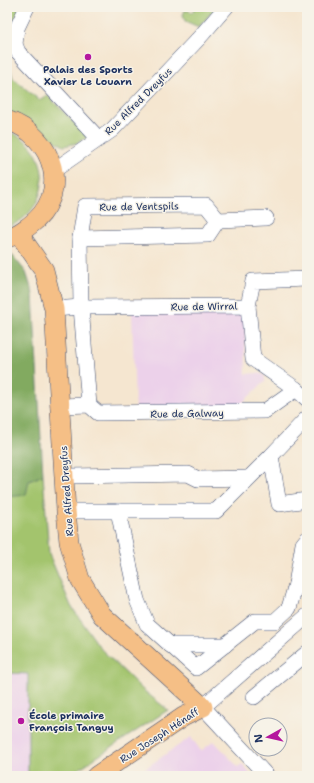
<svg xmlns="http://www.w3.org/2000/svg" width="314" height="783" viewBox="0 0 314 783" font-family="'Shantell Sans',sans-serif">
  <style>
    .built { fill: #ecd1ea }
    .green { fill: #a3c46d; stroke: #5f7a66 }
    .forest { fill: #82aa60; stroke: #4e6c5f }
    .lines { fill: none; stroke-linecap: round; stroke-linejoin: round }
    .minor-casing { stroke: #3c4a6f; stroke-width: 16 }
    .major-casing { stroke: #3c4a6f; stroke-width: 20 }
    .minor { stroke: #fff; stroke-width: 15 }
    .major { stroke: #f5bf86; stroke-width: 19 }
    .poi-dot { fill: #b5179e; stroke: #f7f3e8; stroke-width: 1.5 }
    .labels { text-anchor: middle; stroke-width: 3; stroke-linejoin: round; paint-order: stroke }
    .poi-label { font-size: 10px; font-weight: bold; fill: #1b2f5e; stroke: #f7f3e8 }
    .street-label { font-size: 10px; fill: #1b2f5e; stroke: #f7f3e8 }
  </style>
  <rect width="100%" height="100%" fill="#f7f3e8"/>
  <filter id="ink" filterUnits="userSpaceOnUse"><feTurbulence type="fractalNoise" baseFrequency=".025" numOctaves="2"/><feDisplacementMap in="SourceGraphic" scale="8" xChannelSelector="R" yChannelSelector="G"/><feConvolveMatrix kernelMatrix="1 2 1 2 8 2 1 2 1" color-interpolation-filters="sRGB"/></filter>
  <filter id="wash" filterUnits="userSpaceOnUse"><feTurbulence type="fractalNoise" baseFrequency=".012" numOctaves="4" result="noise"/><feDisplacementMap in="SourceGraphic" scale="16" xChannelSelector="R" yChannelSelector="G"/><feGaussianBlur stdDeviation="0.9" result="paint"/><feColorMatrix in="noise" values="0 0 0 0 0 0 0 0 0 0 0 0 0 0 0 0 0 1.4 0 .05"/><feComposite in="paint" operator="in"/></filter>
  <g filter="url(#wash)">
    <rect width="100%" height="100%" fill="#f5e6d0"/>
    <g class="built">
      <polygon points="237,311 242,315 245,321 246,374 258,373 264,375 265,381 237,408 135,407 132,312"/>
      <polygon points="35,665 35,776 7,776 7,666"/>
      <polygon points="191,737 201,751 214,741 238,767 242,764 252,776 134,776"/>
    </g>
    <g class="green">
      <polygon points="7,7 21,7 10,26 7,51"/>
      <polygon points="195,7 216,7 199,27 185,21 183,15 185,10 193,12"/>
      <polygon points="7,57 13,78 39,100 47,95 88,137 77,143 64,146 50,138 23,118 7,112"/>
      <path d="M7 131C55 146 53 212 7 227Z"/>
      <polygon points="43,475 49,553 51,559 71,606 101,649 143,690 168,710 68,776 28,776 28,674 7,673 7,497 29,481"/>
    </g>
    <polygon class="forest" points="7,255 12,255 26,272 33,294 43,475 29,481 26,495 7,497"/>
  </g>
  <g filter="url(#ink)">
    <g class="lines">
      <defs>
        <g id="minor">
          <polyline points="27,7 17,28 15,44 18,52 99,139"/>
          <polyline points="53,171 112,130 199,38 226,7"/>
          <polyline points="80,238 208,235 218,220"/>
          <polyline points="248,306 253,281 307,279"/>
          <polyline points="54,309 81,307 248,306 253,359 296,389"/>
          <polyline points="89,405 81,307 80,238 85,206 206,205 218,220 266,218"/>
          <polyline points="61,406 89,405 98,413 265,411 296,389 307,399"/>
          <polyline points="271,456 279,504 307,500"/>
          <polyline points="71,476 188,474 198,479 248,478"/>
          <polyline points="66,511 216,511 271,456 307,418"/>
          <polyline points="118,511 137,600 147,624 196,668 255,621 275,621 289,608 296,584 307,574"/>
          <polyline points="296,584 303,544 307,539"/>
          <polyline points="170,645 225,645"/>
          <polyline points="254,697 307,653"/>
          <polyline points="267,776 203,707 307,616"/>
        </g>
        <g id="major">
          <path d="M7 120C55 136 72 195 29 226 22 231 16 236 7 238"/>
          <polyline points="19,234 44,270 54,309 66,511 69,542 80,579 102,615 203,707 183,717 96,776"/>
        </g>
      </defs>
      <use href="#minor" class="minor-casing"/>
      <use href="#major" class="major-casing"/>
      <use href="#minor" class="minor"/>
      <use href="#major" class="major"/>
    </g>
  </g>
  <g class="poi-dot">
    <circle cx="88" cy="57" r="4"/>
    <circle cx="21" cy="721" r="4"/>
  </g>
  <g class="labels">
    <g class="poi-label">
      <text x="88" y="73">Palais des Sports<tspan x="88" dy="12">Xavier Le Louarn</tspan></text>
      <text x="29" y="719" text-anchor="start">École primaire<tspan x="29" dy="12">François Tanguy</tspan></text>
    </g>
    <g class="street-label">
      <text transform="translate(138 101) rotate(-45)" y="4">Rue Alfred Dreyfus</text>
      <text transform="translate(139 206) rotate(-1)" y="4">Rue de Ventspils</text>
      <text transform="translate(204 306) rotate(-1)" y="4">Rue de Wirral</text>
      <text transform="translate(187 413) rotate(-1)" y="4">Rue de Galway</text>
      <text transform="translate(66 491) rotate(-94)" y="4">Rue Alfred Dreyfus</text>
      <text transform="translate(159 735) rotate(-33)" y="4">Rue Joseph Hénaff</text>
    </g>
  </g>
  <rect width="314" height="783" fill="none" stroke="#f7f3e8" stroke-width="24"/>
  <g transform="translate(268 737) rotate(262)"><circle r="19" fill="#f7f3e8" stroke="#9fa5b1"/>
  <path d="M0-3L7 15L0 10L-7 15Z" fill="#b5179e"/>
  <text y="-6" font-size="11" font-weight="bold" text-anchor="middle" fill="#1b2f5e">N</text>
  </g>
</svg>
